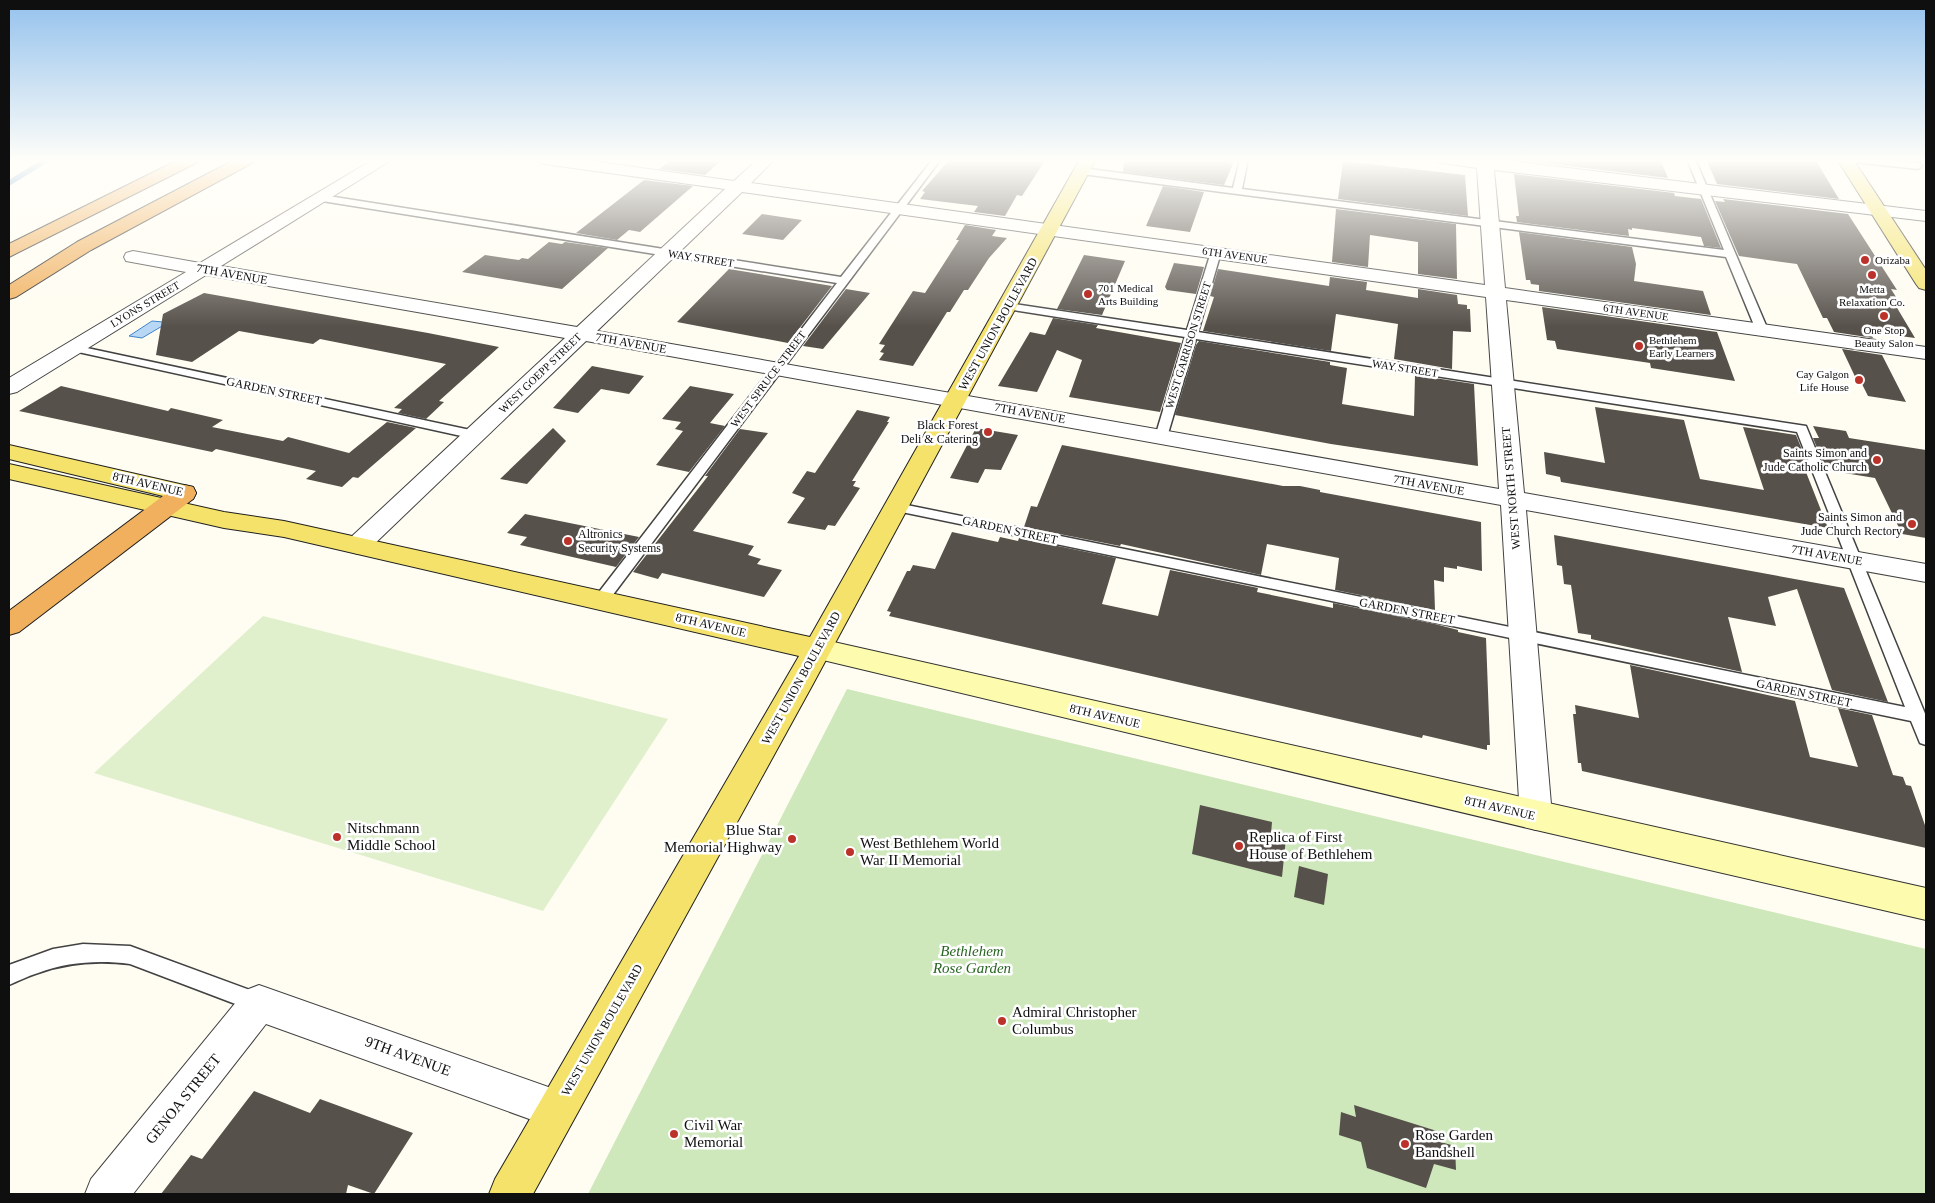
<svg xmlns="http://www.w3.org/2000/svg" width="1935" height="1203" viewBox="0 0 1935 1203" font-family="'Times New Roman',serif">
  <style>
    .green { fill: #cee8bb }
    .pitch { fill: #e0f0cc }
    .water { fill: #b7d7f5; stroke: #4084ca }
    .lines { fill: none; stroke-linecap: round; stroke-linejoin: round }
    .stream { stroke: #4084ca; stroke-width: 5 }
    .building { fill: #57514b }
    .service-casing { stroke: #424242; stroke-width: 3 }
    .minor-casing { stroke: #424242; stroke-width: 2 }
    .secondary-casing { stroke: #313131; stroke-width: 2 }
    .primary-casing { stroke: #202020; stroke-width: 2 }
    .motorway-casing { stroke: #202020; stroke-width: 2 }
    .service { fill: #fff; fill-rule: evenodd }
    .minor { fill: #fff; fill-rule: evenodd }
    .secondary { fill: #fdfcae; fill-rule: evenodd }
    .primary { fill: #f4e26b; fill-rule: evenodd }
    .motorway { fill: #f0b05d; fill-rule: evenodd }
    .poi-dot { fill: #bb322a; stroke: #fff; stroke-width: 2 }
    .labels { text-anchor: middle; stroke-width: 5; stroke-linejoin: round; paint-order: stroke }
    .far-street-label { font-size: 11px; fill: #0f0f0f; stroke: #fff }
    .far-poi-label { font-size: 11px; fill: #0f0f0f; stroke: #fff; text-anchor: start }
    .street-label { font-size: 12px; fill: #0f0f0f; stroke: #fff }
    .poi-label { font-size: 12px; fill: #0f0f0f; stroke: #fff; text-anchor: end }
    .near-poi-label { font-size: 15px; fill: #0f0f0f; stroke: #fff; text-anchor: start }
    .near-park-label { font-size: 15px; font-style: italic; fill: #276520; stroke: #fff }
    .near-street-label { font-size: 15px; fill: #0f0f0f; stroke: #fff }
  </style>
  <rect width="100%" height="100%" fill="#fffdf1"/>
  <polygon class="green" points="847,689 1926,949 1926,1194 588,1194"/>
  <polygon class="pitch" points="263,616 668,719 543,911 94,773"/>
  <polygon class="water" points="152,321 163,322 164,325 142,338 129,336"/>
  <g class="lines">
    <polyline class="stream" points="9,183 48,159"/>
  </g>
  <g class="building">
    <polygon points="673,159 723,159 705,175 659,169"/>
    <polygon points="950,159 1046,159 1022,196 1017,195 1005,216 974,212 978,206 920,199 925,192 922,191"/>
    <polygon points="1124,159 1235,159 1224,185 1123,172"/>
    <polygon points="1512,159 1660,159 1668,178"/>
    <polygon points="1706,159 1815,159 1839,199 1717,184"/>
    <polygon points="1343,161 1465,175 1468,216 1338,199"/>
    <polygon points="1514,174 1674,193 1675,196 1701,199 1721,248 1704,246 1701,237 1632,228 1632,230 1628,229 1629,236 1517,222 1516,216 1519,216"/>
    <polygon points="644,180 693,186 640,232 629,230 617,240 576,233"/>
    <polygon points="1163,186 1204,192 1190,232 1146,226"/>
    <polygon points="1723,199 1848,214 1897,290 1891,289 1896,297 1890,296 1915,338 1870,332 1873,338 1834,332 1827,318 1823,318 1797,264 1739,256 1715,201 1725,202"/>
    <polygon points="1336,209 1456,224 1457,279 1418,274 1418,242 1370,235 1368,267 1332,262"/>
    <polygon points="762,214 802,220 783,240 742,234"/>
    <polygon points="965,225 996,230 992,236 1007,238 989,258 968,290 964,290 950,312 947,312 913,366 879,360 884,353 880,352 885,345 879,344 913,291 925,293 959,240 956,240"/>
    <polygon points="1519,232 1632,247 1636,264 1634,281 1703,291 1711,315 1539,291 1539,285 1531,284 1530,280 1526,280"/>
    <polygon points="549,242 562,244 565,242 608,248 562,289 462,272 485,255 519,260 522,258 528,259"/>
    <polygon points="1084,255 1125,261 1102,315 1057,309"/>
    <polygon points="1174,263 1204,267 1196,294 1167,290 1165,287"/>
    <polygon points="729,269 832,286 788,343 677,322"/>
    <polygon points="1218,269 1329,286 1330,277 1367,282 1366,290 1418,298 1418,289 1457,295 1458,304 1467,305 1467,309 1470,309 1471,332 1453,331 1452,369 1394,359 1398,324 1336,314 1331,351 1203,331 1214,297 1210,296"/>
    <polygon points="846,289 870,293 823,349 803,346"/>
    <polygon points="204,293 428,333 499,347 439,401 444,402 426,419 398,413 402,409 394,408 446,364 320,339 313,344 239,331 192,362 156,355 163,314"/>
    <polygon points="1542,307 1717,332 1735,381 1651,368 1650,363 1557,349 1555,341 1547,340"/>
    <polygon points="1053,318 1098,325 1096,328 1181,343 1160,412 1069,397 1082,360 1057,350 1037,392 998,386 1030,332 1045,335"/>
    <polygon points="1199,341 1330,362 1330,365 1347,368 1342,404 1414,416 1415,375 1474,384 1478,466 1331,444 1175,415 1196,345"/>
    <polygon points="1842,349 1882,355 1906,402 1868,396 1862,384 1858,383"/>
    <polygon points="592,366 644,376 629,394 601,389 578,413 553,408"/>
    <polygon points="61,386 168,411 171,408 223,420 212,427 283,441 288,437 349,453 387,422 416,428 358,478 353,477 342,487 306,479 316,471 216,449 212,452 19,411"/>
    <polygon points="690,386 734,394 710,423 725,426 689,472 656,465 683,431 675,429 681,422 662,419"/>
    <polygon points="1595,407 1684,420 1700,479 1764,490 1743,427 1796,435 1809,467 1804,467 1828,528 1561,482 1560,477 1546,474 1544,452 1605,463"/>
    <polygon points="857,410 890,417 887,422 889,422 852,481 856,481 853,486 860,488 835,526 828,525 825,530 787,523 805,498 792,493 807,471 815,473"/>
    <polygon points="1813,426 1846,431 1849,438 1926,450 1926,538 1902,534 1875,478 1826,470 1813,438 1819,438"/>
    <polygon points="553,428 566,441 527,484 500,479"/>
    <polygon points="976,428 1018,435 1001,470 985,469 978,483 950,478"/>
    <polygon points="740,429 768,433 693,531 754,546 748,555 761,559 757,564 782,570 764,597 662,573 658,579 633,572 708,476 705,476"/>
    <polygon points="1062,445 1283,486 1300,486 1320,490 1320,492 1481,522 1482,571 1457,566 1457,569 1444,567 1444,582 1434,580 1435,610 1335,590 1339,558 1267,544 1261,575 1121,544 1120,546 1024,527 1031,506 1037,507"/>
    <polygon points="525,514 639,537 616,567 520,545 527,537 507,533"/>
    <polygon points="952,532 998,542 1000,537 1018,541 1019,538 1116,558 1102,604 1158,616 1170,570 1258,588 1257,592 1291,599 1333,608 1333,603 1435,624 1458,630 1458,632 1486,638 1490,745 1487,745 1487,750 1423,735 1422,738 889,616 891,612 887,611 907,571 910,571 913,565 935,569"/>
    <polygon points="1554,535 1844,588 1888,702 1832,690 1797,589 1768,597 1776,626 1728,617 1742,672 1591,639 1591,635 1578,633 1571,585 1564,584 1562,566 1557,565"/>
    <polygon points="1630,665 1795,701 1810,757 1858,767 1838,708 1872,715 1893,775 1903,777 1906,785 1911,786 1926,828 1926,848 1582,771 1581,763 1578,763 1573,714 1576,714 1575,705 1639,718"/>
    <polygon points="1200,805 1272,822 1271,834 1286,838 1282,877 1192,854"/>
    <polygon points="1299,866 1328,874 1324,905 1294,897"/>
    <polygon points="254,1091 310,1113 320,1099 413,1133 374,1194 348,1185 346,1194 161,1194 191,1155 202,1159"/>
    <polygon points="1354,1105 1440,1132 1437,1141 1455,1146 1456,1170 1434,1164 1426,1188 1367,1168 1361,1142 1339,1135 1341,1112 1356,1117"/>
  </g>
  <g class="lines">
    <defs>
      <g id="service">
        <polygon points="933,159 941,159 606,604 596,604 594,600 596,596 837,283 322,201 317,198 322,195 841,277"/>
        <polygon points="1240,159 1248,159 1242,189 1724,250 1687,159 1695,159 1768,330 1762,333 1756,330 1726,257 1082,174 1077,171 1082,168 1233,188"/>
        <polygon points="1849,159 1876,159 1918,163 1922,166 1918,169 1853,162"/>
        <polygon points="1216,249 1221,252 1198,332 1806,426 1926,716 1926,745 1920,743 1911,721 892,510 890,507 897,503 1905,707 1797,432 1196,339 1167,437 1161,441 1155,437 1185,337 1007,309 1002,306 1007,303 1187,330 1211,252"/>
        <polygon points="73,345 475,431 481,435 475,439 69,350 67,348"/>
        <path d="M83 944 130 946 266 996 269 1003 266 1010 259 1013 130 964C98 960 68 962 38 973 28 976 18 981 9 985V965L53 949Z"/>
      </g>
      <g id="minor">
        <path d="M374 159H393L221 266 577 327 725 189 544 164 538 162 536 159H577L734 181 758 159H775L751 183 1485 285 1477 168 1437 162 1435 159H1493L1926 211V221L1494 170 1505 288 1926 347V359L1506 300 1524 493 1926 564V582L1526 510 1552 816 1548 826 1536 830 1524 826 1520 816 1501 505 586 341 367 551 358 554 349 551 345 545 349 539 565 338 206 275 17 392 9 394V378L186 272 126 261 124 257 126 253 133 251 200 263ZM742 192 1486 297 1499 489 597 331Z"/>
        <polygon points="259,985 571,1095 577,1109 571,1123 557,1129 266,1024 133,1194 85,1194 91,1179 246,990"/>
      </g>
      <polygon id="secondary" points="816,638 1926,888 1926,920 1536,830 806,656 802,649 806,642"/>
      <g id="primary">
        <polygon points="1080,159 1096,159 813,684 533,1194 489,1194 495,1179 799,656 284,537 224,528 9,479 9,464 224,512 284,521 810,637"/>
        <polygon points="1837,159 1853,159 1926,270 1926,290 1919,288 1916,284"/>
        <polygon points="9,445 184,485 193,487 196,493 193,499 184,501 9,459"/>
      </g>
      <g id="motorway">
        <polygon points="180,159 200,159 198,162 9,257 9,244"/>
        <polygon points="236,159 256,159 254,162 91,250 16,297 9,299 9,285 77,242"/>
        <polygon points="184,485 193,487 196,493 193,499 19,632 9,635 9,611 175,487"/>
      </g>
    </defs>
    <use href="#service" class="service-casing"/>
    <use href="#minor" class="minor-casing"/>
    <use href="#secondary" class="secondary-casing"/>
    <use href="#primary" class="primary-casing"/>
    <use href="#motorway" class="motorway-casing"/>
    <use href="#service" class="service"/>
    <use href="#minor" class="minor"/>
    <use href="#secondary" class="secondary"/>
    <use href="#primary" class="primary"/>
    <use href="#motorway" class="motorway"/>
  </g>
  <linearGradient id="sky" x2="0" y2="1"><stop stop-color="#94c2ed"/><stop offset="0.49" stop-color="#fffef9"/><stop offset="1" stop-color="#fffef9" stop-opacity="0"/></linearGradient>
  <rect width="1935" height="327" fill="url(#sky)"/>
  <g class="poi-dot">
    <circle cx="1865" cy="260" r="5"/>
    <circle cx="1872" cy="275" r="5"/>
    <circle cx="1088" cy="294" r="5"/>
    <circle cx="1884" cy="316" r="5"/>
    <circle cx="1639" cy="346" r="5"/>
    <circle cx="1859" cy="380" r="5"/>
    <circle cx="988" cy="432" r="5"/>
    <circle cx="1877" cy="460" r="5"/>
    <circle cx="1912" cy="524" r="5"/>
    <circle cx="568" cy="541" r="5"/>
    <circle cx="337" cy="837" r="5"/>
    <circle cx="792" cy="839" r="5"/>
    <circle cx="1239" cy="846" r="5"/>
    <circle cx="850" cy="852" r="5"/>
    <circle cx="1002" cy="1021" r="5"/>
    <circle cx="674" cy="1134" r="5"/>
    <circle cx="1405" cy="1144" r="5"/>
  </g>
  <g class="labels">
    <g class="far-street-label">
      <text transform="translate(1235 255) rotate(8)" y="4">6TH AVENUE</text>
      <text transform="translate(701 258) rotate(9)" y="4">WAY STREET</text>
      <text transform="translate(145 304) rotate(-31)" y="4">LYONS STREET</text>
      <text transform="translate(1636 312) rotate(8)" y="4">6TH AVENUE</text>
      <text transform="translate(1188 345) rotate(-73)" y="4">WEST GARRISON STREET</text>
      <text transform="translate(1405 368) rotate(9)" y="4">WAY STREET</text>
      <text transform="translate(540 373) rotate(-44)" y="4">WEST GOEPP STREET</text>
      <text transform="translate(768 379) rotate(-53)" y="4">WEST SPRUCE STREET</text>
    </g>
    <g class="far-poi-label">
      <text x="1875" y="264">Orizaba</text>
      <text x="1098" y="292">701 Medical<tspan x="1098" dy="13">Arts Building</tspan></text>
      <text x="1872" y="293" text-anchor="middle">Metta<tspan x="1872" dy="13">Relaxation Co.</tspan></text>
      <text x="1884" y="334" text-anchor="middle">One Stop<tspan x="1884" dy="13">Beauty Salon</tspan></text>
      <text x="1649" y="344">Bethlehem<tspan x="1649" dy="13">Early Learners</tspan></text>
      <text x="1849" y="378" text-anchor="end">Cay Galgon<tspan x="1849" dy="13">Life House</tspan></text>
    </g>
    <g class="street-label">
      <text transform="translate(232 274) rotate(10)" y="4">7TH AVENUE</text>
      <text transform="translate(998 324) rotate(-61)" y="4">WEST UNION BOULEVARD</text>
      <text transform="translate(631 343) rotate(10)" y="4">7TH AVENUE</text>
      <text transform="translate(274 391) rotate(12)" y="4">GARDEN STREET</text>
      <text transform="translate(1030 413) rotate(10)" y="4">7TH AVENUE</text>
      <text transform="translate(148 484) rotate(13)" y="4">8TH AVENUE</text>
      <text transform="translate(1429 485) rotate(10)" y="4">7TH AVENUE</text>
      <text transform="translate(1511 488) rotate(-95)" y="4">WEST NORTH STREET</text>
      <text transform="translate(1010 530) rotate(12)" y="4">GARDEN STREET</text>
      <text transform="translate(1827 555) rotate(10)" y="4">7TH AVENUE</text>
      <text transform="translate(1407 611) rotate(11)" y="4">GARDEN STREET</text>
      <text transform="translate(711 625) rotate(13)" y="4">8TH AVENUE</text>
      <text transform="translate(801 678) rotate(-61)" y="4">WEST UNION BOULEVARD</text>
      <text transform="translate(1804 693) rotate(12)" y="4">GARDEN STREET</text>
      <text transform="translate(1105 716) rotate(13)" y="4">8TH AVENUE</text>
      <text transform="translate(1500 808) rotate(13)" y="4">8TH AVENUE</text>
      <text transform="translate(602 1030) rotate(-60)" y="4">WEST UNION BOULEVARD</text>
    </g>
    <g class="poi-label">
      <text x="978" y="429">Black Forest<tspan x="978" dy="14">Deli &amp; Catering</tspan></text>
      <text x="1867" y="457">Saints Simon and<tspan x="1867" dy="14">Jude Catholic Church</tspan></text>
      <text x="1902" y="521">Saints Simon and<tspan x="1902" dy="14">Jude Church Rectory</tspan></text>
      <text x="578" y="538" text-anchor="start">Altronics<tspan x="578" dy="14">Security Systems</tspan></text>
    </g>
    <g class="near-poi-label">
      <text x="347" y="833">Nitschmann<tspan x="347" dy="17">Middle School</tspan></text>
      <text x="782" y="835" text-anchor="end">Blue Star<tspan x="782" dy="17">Memorial Highway</tspan></text>
      <text x="1249" y="842">Replica of First<tspan x="1249" dy="17">House of Bethlehem</tspan></text>
      <text x="860" y="848">West Bethlehem World<tspan x="860" dy="17">War II Memorial</tspan></text>
      <text x="1012" y="1017">Admiral Christopher<tspan x="1012" dy="17">Columbus</tspan></text>
      <text x="684" y="1130">Civil War<tspan x="684" dy="17">Memorial</tspan></text>
      <text x="1415" y="1140">Rose Garden<tspan x="1415" dy="17">Bandshell</tspan></text>
    </g>
    <g class="near-park-label">
      <text x="972" y="956">Bethlehem<tspan x="972" dy="17">Rose Garden</tspan></text>
    </g>
    <g class="near-street-label">
      <text transform="translate(408 1056) rotate(20)" y="5">9TH AVENUE</text>
      <text transform="translate(183 1099) rotate(-51)" y="5">GENOA STREET</text>
    </g>
  </g>
  <rect width="1935" height="1203" fill="none" stroke="#0f0f0f" stroke-width="20"/>
</svg>
